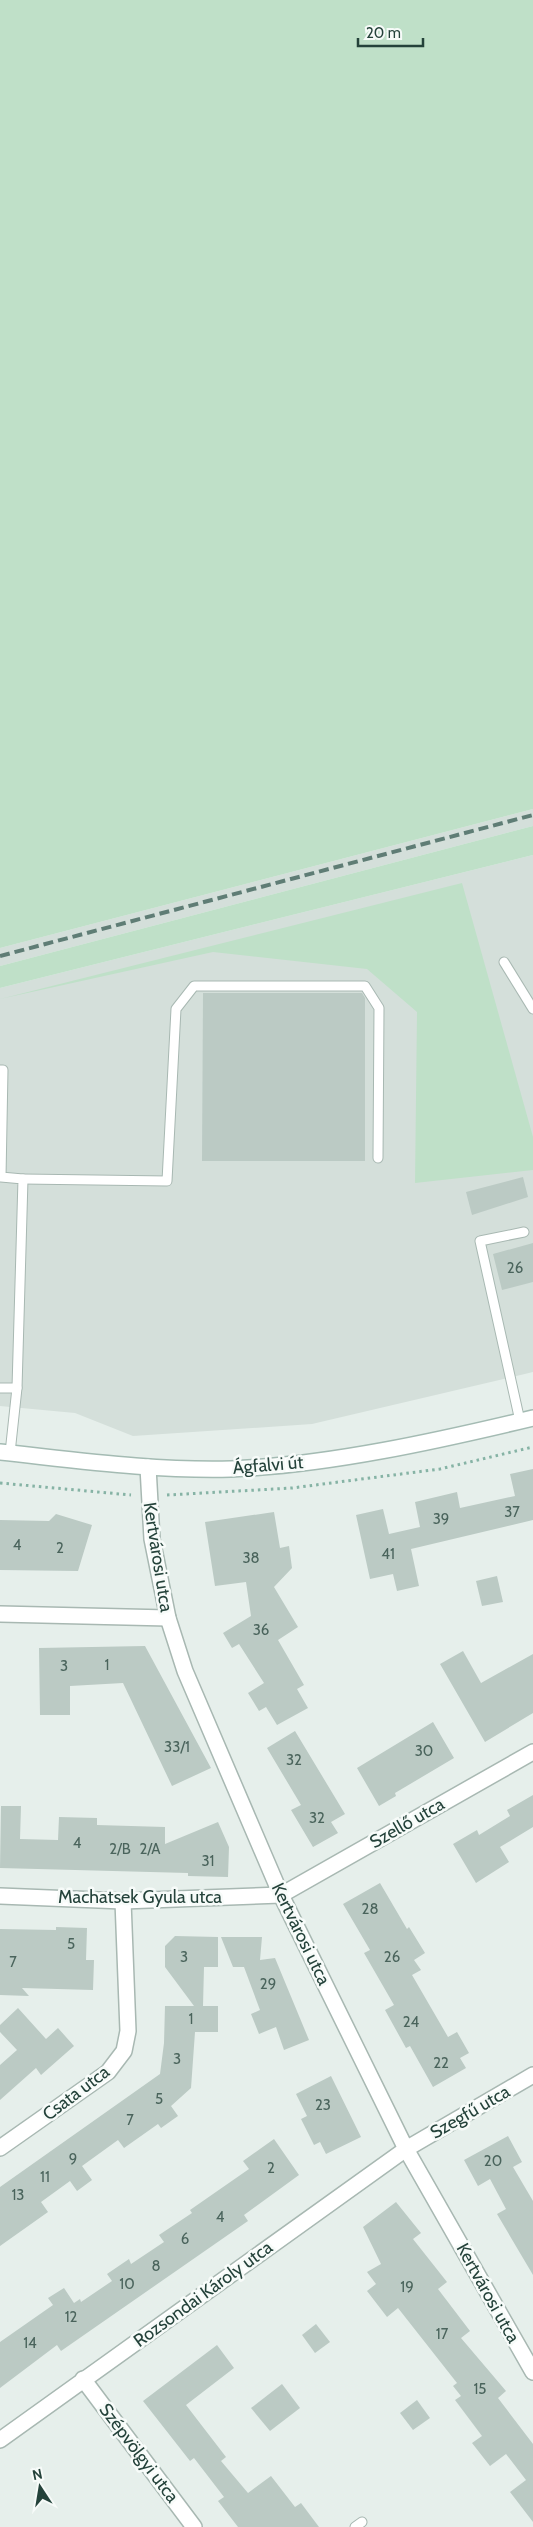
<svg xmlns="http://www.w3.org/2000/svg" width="533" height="2527" viewBox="0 0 533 2527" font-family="Cabin,sans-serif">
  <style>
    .built { fill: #d4dfda }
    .green { fill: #bfe0c8 }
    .building { fill: #bbcac4 }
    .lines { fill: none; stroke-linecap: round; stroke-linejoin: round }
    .lane-casing { stroke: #a8b8b2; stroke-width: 11 }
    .street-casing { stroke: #a8b8b2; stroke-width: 18 }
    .secondary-casing { stroke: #a4bbb3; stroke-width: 18 }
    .path { stroke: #86b3a5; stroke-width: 3; stroke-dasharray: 2.5 4; stroke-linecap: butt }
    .lane { stroke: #fff; stroke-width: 9 }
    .street { stroke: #fff; stroke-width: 15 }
    .secondary { stroke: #fff; stroke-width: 15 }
    .rail { stroke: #5f7d75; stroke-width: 4; stroke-dasharray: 10 5; stroke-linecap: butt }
    .labels { text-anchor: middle; stroke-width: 5; stroke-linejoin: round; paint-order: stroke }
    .number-label { font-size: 15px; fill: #4a645c }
    .street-label { font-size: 18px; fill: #24423a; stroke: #f7fbf9 }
  </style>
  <rect width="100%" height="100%" fill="#e6efeb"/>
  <g class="built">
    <polygon points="533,809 533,826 0,966 0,948"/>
    <polygon points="533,855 533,1372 312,1424 133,1436 75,1413 0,1406 0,988"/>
  </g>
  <g class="green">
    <polygon points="0,0 533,0 533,809 0,948"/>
    <polygon points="533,826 533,855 0,988 0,966"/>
    <polygon points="462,883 533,1137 533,1170 415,1183 417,1012 367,969 213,952 0,999"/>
  </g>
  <g class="building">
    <polygon points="203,993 362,993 365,998 365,1161 202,1161"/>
    <polygon points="523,1177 528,1197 472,1215 466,1192"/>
    <polygon points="533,1243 533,1282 502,1290 493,1254"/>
    <polygon points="533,1469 533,1520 411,1549 419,1586 397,1591 393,1574 370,1579 356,1515 383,1509 389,1534 420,1527 415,1502 457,1492 460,1508 515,1496 510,1474"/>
    <polygon points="274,1512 280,1548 289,1546 292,1568 274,1587 298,1627 278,1640 304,1685 297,1689 308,1708 277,1725 266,1707 259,1711 248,1693 264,1683 239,1644 232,1648 223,1633 251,1616 246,1582 215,1586 205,1522"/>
    <polygon points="56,1514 92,1525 78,1571 0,1570 0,1520 49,1521"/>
    <polygon points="497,1576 503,1602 482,1606 476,1581"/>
    <polygon points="145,1646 211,1768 172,1786 123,1683 70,1686 70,1715 40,1715 39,1648"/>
    <polygon points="463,1651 481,1683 533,1654 533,1713 485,1742 440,1664"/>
    <polygon points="433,1722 454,1758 395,1793 396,1796 379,1806 357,1768"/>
    <polygon points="295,1731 345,1814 331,1822 338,1833 313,1847 291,1810 301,1805 267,1748"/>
    <polygon points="533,1795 533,1827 500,1847 509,1862 476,1883 453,1844 477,1830 479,1835 510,1816 507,1810"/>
    <polygon points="1,1806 21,1806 20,1839 58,1840 59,1817 97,1818 97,1825 165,1827 165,1844 218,1822 229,1847 228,1877 188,1876 188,1873 0,1868"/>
    <polygon points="380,1883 407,1929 409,1927 425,1953 414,1960 421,1970 412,1975 448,2037 457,2032 469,2053 460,2058 466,2068 433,2087 410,2046 406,2048 385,2010 394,2005 364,1953 370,1950 343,1904"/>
    <polygon points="56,1927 87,1928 86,1960 94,1960 93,1990 22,1988 29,1996 0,1995 0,1929 56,1930"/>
    <polygon points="175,1936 218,1937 218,1967 204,1967 203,2006 218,2006 218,2032 195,2032 191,2088 171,2106 178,2116 161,2128 158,2124 124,2148 118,2140 82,2166 92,2180 77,2191 70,2181 41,2202 48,2212 0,2246 0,2187 160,2074 164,2043 165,2006 194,2006 165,1967 165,1946"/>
    <polygon points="221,1937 262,1937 260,1960 275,1958 309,2040 284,2050 276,2027 259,2034 251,2014 260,2010 244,1967 233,1967"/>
    <polygon points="18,2008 46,2039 58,2028 74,2046 41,2075 36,2068 0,2100 0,2065 17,2050 0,2032 0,2025"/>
    <polygon points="331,2076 361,2137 326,2154 320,2142 314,2145 301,2119 307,2116 296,2094"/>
    <polygon points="508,2136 522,2162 513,2167 533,2201 533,2275 497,2214 506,2209 490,2179 478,2186 464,2160"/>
    <polygon points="274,2139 299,2175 244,2215 248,2221 61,2351 57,2345 0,2388 0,2342 53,2305 48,2298 64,2288 74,2303 80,2299 81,2302 112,2281 107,2274 129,2259 131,2264 164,2242 159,2235 192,2213 190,2210 249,2169 243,2161"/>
    <polygon points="396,2202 421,2233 413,2239 447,2282 438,2289 470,2331 461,2338 506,2391 498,2398 533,2444 533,2522 510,2492 526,2480 506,2454 490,2466 472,2443 482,2436 455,2400 461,2396 453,2386 457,2383 398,2308 387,2317 367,2291 376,2284 367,2272 381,2264 363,2227"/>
    <polygon points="316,2324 330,2342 315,2353 302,2335"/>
    <polygon points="217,2345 234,2368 186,2405 226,2457 221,2461 248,2493 271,2476 295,2507 301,2503 319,2527 238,2527 218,2501 224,2497 194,2458 190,2461 143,2401"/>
    <polygon points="282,2384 300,2408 270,2431 251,2408"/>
    <polygon points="417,2400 430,2418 413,2430 400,2413"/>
  </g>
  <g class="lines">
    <defs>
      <g id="lane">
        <polyline points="504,962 533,1009"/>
        <polyline points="0,1070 3,1070 1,1177 23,1179 17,1388 10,1453"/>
        <polyline points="23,1179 167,1181 176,1009 194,986 365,986 379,1008 378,1158"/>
        <polyline points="0,1388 17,1388"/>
        <polyline points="520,1421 480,1241 524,1232"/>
        <polyline points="355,2527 362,2522"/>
      </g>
      <g id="street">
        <polyline points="148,1467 152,1539 168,1618 185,1671 281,1895 406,2149 533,2372"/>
        <polyline points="0,1614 168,1618"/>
        <polyline points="0,1896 123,1901 281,1895 533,1752"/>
        <polyline points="0,2148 108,2072 124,2051 128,2031 123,1901"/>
        <polyline points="83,2379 194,2527"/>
        <polyline points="0,2440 406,2149 533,2075"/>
      </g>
      <path id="secondary" d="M0 1452C76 1460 154 1471 231 1469 329 1465 437 1441 533 1418"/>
    </defs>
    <use href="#lane" class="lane-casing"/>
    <use href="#street" class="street-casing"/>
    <use href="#secondary" class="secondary-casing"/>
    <g class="path">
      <polyline points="0,1483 131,1495"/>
      <polyline points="167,1495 292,1488 440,1469 533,1447"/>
    </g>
    <use href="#lane" class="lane"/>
    <use href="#street" class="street"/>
    <use href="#secondary" class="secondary"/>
    <polyline class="rail" points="0,956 533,815"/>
  </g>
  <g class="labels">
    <g class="number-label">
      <text x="515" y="1273">26</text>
      <text x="512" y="1517">37</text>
      <text x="441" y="1524">39</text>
      <text x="17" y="1550">4</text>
      <text x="60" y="1553">2</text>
      <text x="388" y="1559">41</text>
      <text x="251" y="1563">38</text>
      <text x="261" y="1635">36</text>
      <text x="107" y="1670">1</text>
      <text x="64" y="1671">3</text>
      <text x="177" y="1752">33/1</text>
      <text x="424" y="1756">30</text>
      <text x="294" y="1765">32</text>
      <text x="317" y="1823">32</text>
      <text x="77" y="1848">4</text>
      <text x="120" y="1854">2/B</text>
      <text x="150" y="1854">2/A</text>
      <text x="208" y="1866">31</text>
      <text x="370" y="1914">28</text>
      <text x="71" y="1949">5</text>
      <text x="184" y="1962">3</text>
      <text x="392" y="1962">26</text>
      <text x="13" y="1967">7</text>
      <text x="268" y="1989">29</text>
      <text x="191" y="2024">1</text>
      <text x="411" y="2027">24</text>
      <text x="177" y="2064">3</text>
      <text x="441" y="2068">22</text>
      <text x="159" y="2104">5</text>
      <text x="323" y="2110">23</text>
      <text x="130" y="2125">7</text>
      <text x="73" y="2164">9</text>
      <text x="493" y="2166">20</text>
      <text x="271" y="2173">2</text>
      <text x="45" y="2182">11</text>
      <text x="18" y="2200">13</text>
      <text x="220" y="2222">4</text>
      <text x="185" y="2244">6</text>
      <text x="156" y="2271">8</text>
      <text x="127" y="2289">10</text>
      <text x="407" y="2292">19</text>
      <text x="71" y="2322">12</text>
      <text x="442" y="2339">17</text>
      <text x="30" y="2348">14</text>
      <text x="480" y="2394">15</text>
    </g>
    <g class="street-label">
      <text transform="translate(268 1465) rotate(-5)" y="6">Ágfalvi út</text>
      <text transform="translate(158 1557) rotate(81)" y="6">Kertvárosi utca</text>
      <text transform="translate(407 1823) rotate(-30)" y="6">Szellő utca</text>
      <text x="140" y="1903">Machatsek Gyula utca</text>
      <text transform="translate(301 1934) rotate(64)" y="6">Kertvárosi utca</text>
      <text transform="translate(76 2093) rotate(-37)" y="6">Csata utca</text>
      <text transform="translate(470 2112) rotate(-30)" y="6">Szegfű utca</text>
      <text transform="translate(488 2293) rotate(61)" y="6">Kertvárosi utca</text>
      <text transform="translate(203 2294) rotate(-36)" y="6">Rozsondai Károly utca</text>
      <text transform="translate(139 2453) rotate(53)" y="6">Szépvölgyi utca</text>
    </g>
  </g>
  <g transform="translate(40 2487) rotate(348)" stroke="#f7fbf9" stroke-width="4" paint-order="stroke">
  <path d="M0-4L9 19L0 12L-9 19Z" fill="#24423a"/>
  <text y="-8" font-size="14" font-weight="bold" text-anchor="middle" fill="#24423a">N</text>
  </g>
  <path d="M358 38v8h65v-8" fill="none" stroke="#24423a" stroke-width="2.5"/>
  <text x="366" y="38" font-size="15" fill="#24423a" stroke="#f7fbf9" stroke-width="4" paint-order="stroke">20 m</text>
</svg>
